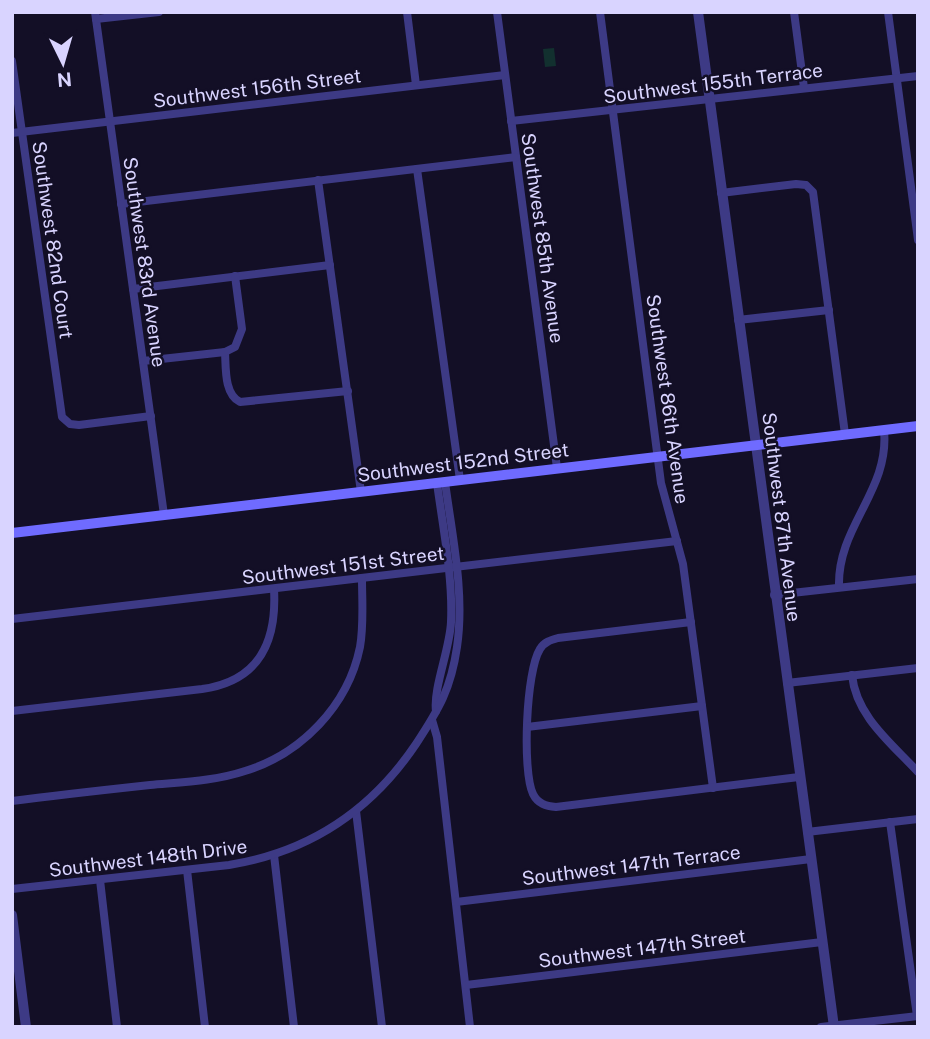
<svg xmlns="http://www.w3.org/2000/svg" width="930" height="1039" viewBox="0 0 930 1039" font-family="'Public Sans',sans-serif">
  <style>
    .green { fill: #12302f }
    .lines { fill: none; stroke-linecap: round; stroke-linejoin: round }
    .minor { stroke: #3d3a85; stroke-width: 8 }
    .tertiary { stroke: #3d3a85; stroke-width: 10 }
    .secondary { stroke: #6f6bff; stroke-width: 10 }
    .labels { text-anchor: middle; stroke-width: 5; stroke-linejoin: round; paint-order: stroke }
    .street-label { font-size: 19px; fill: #d9d4ff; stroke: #130f26 }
  </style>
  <rect width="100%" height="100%" fill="#130f26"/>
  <polygon class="green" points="554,48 556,66 545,67 543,49"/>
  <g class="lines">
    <g class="minor">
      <polyline points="95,12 164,515"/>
      <polyline points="407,12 416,85"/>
      <polyline points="497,12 557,468"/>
      <polyline points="600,12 661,483 683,564 713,788"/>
      <polyline points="794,12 804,88"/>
      <polyline points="888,12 918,240"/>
      <polyline points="96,19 159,12"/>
      <polyline points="12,61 62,417 70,424 79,425 151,416"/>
      <polyline points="511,121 918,76"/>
      <polyline points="12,133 505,75"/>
      <polyline points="417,169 460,480"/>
      <polyline points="318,180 361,492"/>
      <polyline points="721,193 796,184 806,185 813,192 845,434"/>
      <polyline points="121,204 516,157"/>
      <polyline points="133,289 330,265"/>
      <polyline points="738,320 829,310"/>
      <path d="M225 352C226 368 224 394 240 402L348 391"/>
      <polyline points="143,361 225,352 235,347 242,329 235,276"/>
      <path d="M839 587C837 526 890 491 884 430"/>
      <polyline points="774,595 918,579"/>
      <polyline points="12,619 677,541"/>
      <path d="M691 622 558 638C551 640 544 642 540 649 526 671 522 771 533 794 538 804 546 806 556 807L799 777"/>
      <path d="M852 675C856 716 891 743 918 772"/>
      <polyline points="787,683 918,668"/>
      <path d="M12 711 202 689C259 681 277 642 274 589"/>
      <path d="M436 711C433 688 450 649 451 622 453 577 443 528 437 483"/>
      <polyline points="432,720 437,737 470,1027"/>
      <polyline points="527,727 702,706"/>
      <path d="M12 801C58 795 104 790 150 785 182 782 215 781 245 771 301 754 348 706 360 647 364 625 362 601 362 578"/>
      <polyline points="356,811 382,1027"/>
      <polyline points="890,822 917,1016"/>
      <polyline points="807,832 918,819"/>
      <polyline points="274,855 294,1027"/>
      <polyline points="187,870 205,1027"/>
      <polyline points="100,880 117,1027"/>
      <path d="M12 889 229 865C309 852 371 811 416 744 439 709 451 689 457 647 465 593 452 535 445 482"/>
      <polyline points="456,902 811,859"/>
      <polyline points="466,985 822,942"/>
      <polyline points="821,1027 918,1016"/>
    </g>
    <g class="tertiary">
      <polyline points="698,12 834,1027"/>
      <polyline points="12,915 26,1027"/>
    </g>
    <polyline class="secondary" points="12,533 918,426"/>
  </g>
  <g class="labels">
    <g class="street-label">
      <text transform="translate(713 83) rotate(-7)" y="7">Southwest 155th Terrace</text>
      <text transform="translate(257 88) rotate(-7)" y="7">Southwest 156th Street</text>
      <text transform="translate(543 238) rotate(82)" y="7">Southwest 85th Avenue</text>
      <text transform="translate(53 240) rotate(82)" y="7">Southwest 82nd Court</text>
      <text transform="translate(145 262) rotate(82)" y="7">Southwest 83rd Avenue</text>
      <text transform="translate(668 399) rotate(82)" y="7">Southwest 86th Avenue</text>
      <text transform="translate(463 462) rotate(-7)" y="7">Southwest 152nd Street</text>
      <text transform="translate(782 517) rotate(83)" y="7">Southwest 87th Avenue</text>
      <text transform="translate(343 565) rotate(-7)" y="7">Southwest 151st Street</text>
      <text transform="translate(148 858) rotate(-7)" y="7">Southwest 148th Drive</text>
      <text transform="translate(631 865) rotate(-7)" y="7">Southwest 147th Terrace</text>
      <text transform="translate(642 948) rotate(-7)" y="7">Southwest 147th Street</text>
    </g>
  </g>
  <rect width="930" height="1039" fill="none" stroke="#d9d4ff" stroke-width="28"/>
  <g transform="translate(63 63) rotate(175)" stroke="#130f26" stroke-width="5" paint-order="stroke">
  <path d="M0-5L12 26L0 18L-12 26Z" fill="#d9d4ff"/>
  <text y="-10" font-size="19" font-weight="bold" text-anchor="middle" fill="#d9d4ff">N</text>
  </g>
</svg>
